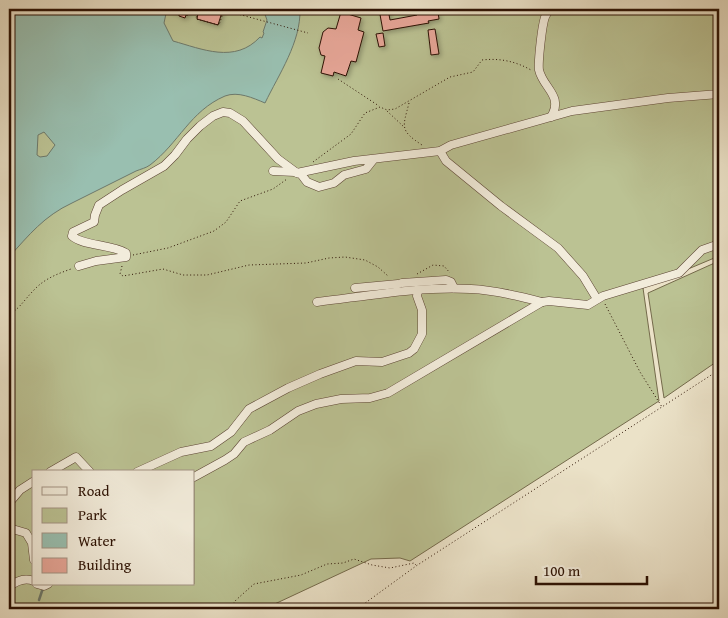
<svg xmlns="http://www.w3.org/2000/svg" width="728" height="618" viewBox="0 0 728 618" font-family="'Gentium Book Plus',serif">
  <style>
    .green { fill: #bbc293; stroke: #746a4b; fill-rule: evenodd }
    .water { fill: #99bfb0; stroke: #6d796b; fill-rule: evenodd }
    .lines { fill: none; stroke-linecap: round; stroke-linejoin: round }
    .stream { stroke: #6d796b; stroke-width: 2.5 }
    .building { fill: #e7a698; stroke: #2c1103; filter: url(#shadow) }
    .minor-casing { stroke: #5c4534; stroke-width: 9 }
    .path { stroke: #2c1103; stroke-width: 1; stroke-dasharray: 1 2.5; stroke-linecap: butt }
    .minor { stroke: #f2ecdb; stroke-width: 8 }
  </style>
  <defs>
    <filter id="shadow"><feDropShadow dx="2" dy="2" stdDeviation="2.5" flood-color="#0004"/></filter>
  </defs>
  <rect width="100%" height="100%" fill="#ebe2c8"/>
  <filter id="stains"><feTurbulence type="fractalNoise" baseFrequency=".004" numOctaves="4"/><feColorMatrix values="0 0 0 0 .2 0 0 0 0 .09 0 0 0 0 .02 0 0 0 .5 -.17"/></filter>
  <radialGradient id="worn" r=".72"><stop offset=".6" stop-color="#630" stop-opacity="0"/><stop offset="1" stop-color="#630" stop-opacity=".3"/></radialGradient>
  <g class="green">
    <path d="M9 9H719V256L643 288 659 401 410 561 400 558 371 559 264 609H9ZM34 472H194V584H34Z"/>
    <polygon points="719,261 719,360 664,398 648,293"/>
  </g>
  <path class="water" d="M9 9H167L164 23 173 41C202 49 235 64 260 37L262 38 264 33 263 32 267 20 263 9H300C301 42 279 74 265 103 253 98 238 91 225 96 190 111 179 143 150 165 146 168 141 169 136 171 115 182 93 192 72 203 44 216 29 235 9 257ZM44 132 55 145 47 156 40 157 37 155 38 135Z"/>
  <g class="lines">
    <polyline class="stream" points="39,600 43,588"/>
  </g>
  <g class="building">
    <polygon points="168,9 223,9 218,25 197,19 198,13 190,11 188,15 186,15 185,18 179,16 179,13 167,10"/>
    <polygon points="379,9 388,9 390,20 417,15 416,9 427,9 427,14 438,12 439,19 428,21 429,23 383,31"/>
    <polygon points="341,12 361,18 358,30 364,32 356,62 351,61 346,76 334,72 333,76 321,73 325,56 321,55 319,48 323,32 328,28 336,29"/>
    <polygon points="435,29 439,54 431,55 428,30"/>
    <polygon points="383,33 385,46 379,47 376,34"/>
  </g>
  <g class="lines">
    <defs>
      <g id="minor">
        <path d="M551 9C549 10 547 13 546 15 542 21 538 63 539 70 543 88 564 96 551 117"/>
        <polyline points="440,151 446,161 501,206 558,248 583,276 597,299"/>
        <polyline points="374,159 366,169 344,175 334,183 319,187 307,182 301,174 297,173 354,161 440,151 451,145 572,111 668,98 719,94"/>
        <polyline points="273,171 295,172"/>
        <path d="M79 266 96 261 126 257V253C111 244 83 246 72 236L73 232 94 222 95 215 99 205 122 190 164 166 175 155 187 139 200 126 213 116 223 112 230 113 243 121 278 159 297 173"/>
        <polyline points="402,283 446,280 451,282 454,288"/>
        <polyline points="355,288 398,284"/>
        <path d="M317 302C367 296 420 286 471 289 495 290 519 296 542 302"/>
        <polyline points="50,472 76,457 90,472"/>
        <polyline points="137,472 181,452 211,446 231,432 249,409 288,388 320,374 356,361 382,362 409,353 414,349 422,334 422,310 417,296 418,291"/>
        <polyline points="194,477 225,460 234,454 244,442 270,430 298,411 316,404 341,399 370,398 388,393 542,302 549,301 588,305 603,296 679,273 702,250 719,244"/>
        <polyline points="9,503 20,490 34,481"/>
        <polyline points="9,528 26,533 32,543 34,560"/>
        <polyline points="37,584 44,586 48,584"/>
        <path d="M9 587C16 581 24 577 34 581"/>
      </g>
    </defs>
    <use href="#minor" class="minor-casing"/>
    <g class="path">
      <polyline points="223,10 308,33"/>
      <polyline points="197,13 196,19 219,25 224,10"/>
      <polyline points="338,79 379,106"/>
      <path d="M409 103C403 127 399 130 422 145"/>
      <polyline points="387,111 404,127"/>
      <path d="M313 162 351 134 365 113 380 107 387 110 395 109 450 77 473 72 482 60C499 58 515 61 531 70"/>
      <polyline points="133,255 168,248 214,231 226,222 240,201 273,189 287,179"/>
      <polyline points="122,266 120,274 123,276 163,269 183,275 207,275 249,265 306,263 329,258 345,257 365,260 378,267 388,276"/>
      <polyline points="417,274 433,265 444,266 450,273"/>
      <polyline points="605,304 640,372 662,407"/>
      <path d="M9 315C20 308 25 299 34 290 44 279 57 274 71 269"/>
      <polyline points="229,609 236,600 254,584 301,575 327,564 343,563 354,559 372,565 390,568 414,563 416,565"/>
      <polyline points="357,609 416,566 719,370"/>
    </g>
    <use href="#minor" class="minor"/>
  </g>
  <rect width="728" height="618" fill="none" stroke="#ebe2c8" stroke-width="30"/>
  <rect x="10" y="10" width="708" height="598" fill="none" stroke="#2c1103" stroke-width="2.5"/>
  <rect x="15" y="15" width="698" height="588" fill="none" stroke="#2c1103"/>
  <rect x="32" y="470" width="162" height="115" fill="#f2ecdb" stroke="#a39485"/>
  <rect x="42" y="487" width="25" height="8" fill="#f2ecdb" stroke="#a39485"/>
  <text x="78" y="496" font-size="15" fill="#2c1103">Road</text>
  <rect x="42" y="508" width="25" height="15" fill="#bbc293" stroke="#a39485"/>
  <text x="78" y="520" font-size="15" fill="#2c1103">Park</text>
  <rect x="42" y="533" width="25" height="15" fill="#99bfb0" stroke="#a39485"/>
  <text x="78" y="546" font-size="15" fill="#2c1103">Water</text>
  <rect x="42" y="558" width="25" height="15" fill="#e7a698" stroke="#a39485"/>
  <text x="78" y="570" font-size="15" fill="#2c1103">Building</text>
  <path d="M536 576v8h111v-8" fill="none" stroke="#2c1103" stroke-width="2.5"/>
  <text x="543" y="576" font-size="15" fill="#2c1103" stroke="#f2ecdb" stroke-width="4" paint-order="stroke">100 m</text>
  <rect width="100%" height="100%" filter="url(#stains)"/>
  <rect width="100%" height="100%" fill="url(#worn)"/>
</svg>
